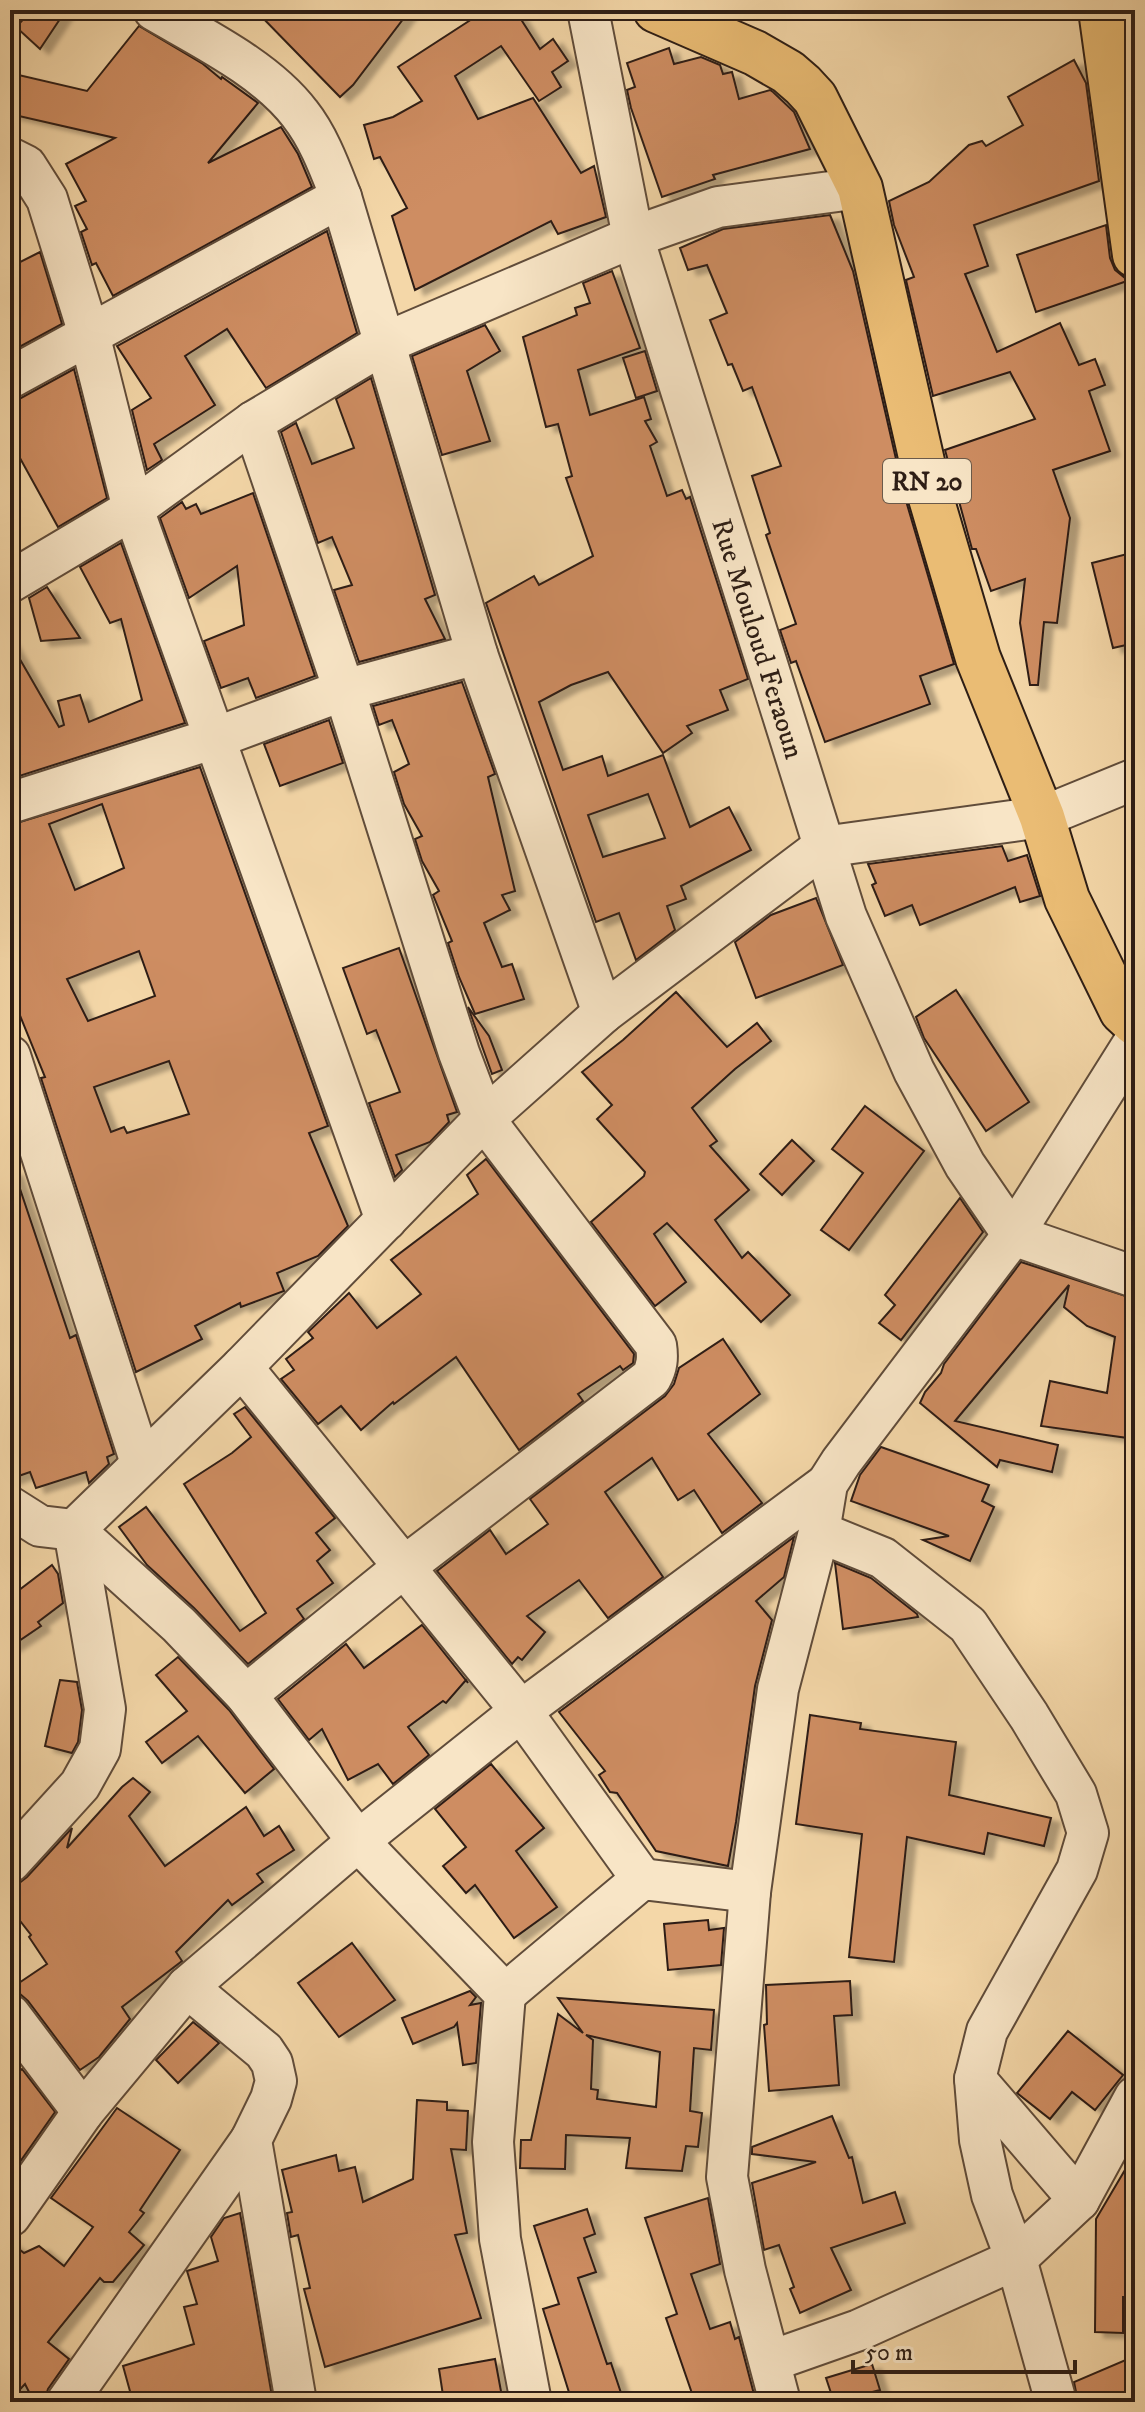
<svg xmlns="http://www.w3.org/2000/svg" width="1145" height="2412" viewBox="0 0 1145 2412" font-family="'IM FELL DW Pica',serif">
  <style>
    .building { fill: #ce8d62; stroke: #2e1e15; stroke-width: 2; fill-rule: evenodd; filter: url(#shadow) }
    .lines { fill: none; stroke-linecap: round; stroke-linejoin: round }
    .minor-casing { stroke: #604c3a; stroke-width: 44 }
    .major-casing { stroke: #2e1e15; stroke-width: 48 }
    .minor { stroke: #f8e5c6; stroke-width: 40 }
    .major { stroke: #eabc74; stroke-width: 44 }
    .labels { text-anchor: middle; stroke-width: 6; stroke-linejoin: round; paint-order: stroke }
    .shield { fill: #f8e5c6; stroke: #6b5a4a; stroke-width: 2 }
    .shield-label { font-size: 26px; font-weight: bold; fill: #2e1e15 }
    .street-label { font-size: 28px; fill: #2e1e15; stroke: #f8e5c6 }
  </style>
  <defs>
    <filter id="shadow"><feDropShadow dx="9" dy="5" stdDeviation="2" flood-color="#0004"/></filter>
  </defs>
  <rect width="100%" height="100%" fill="#f4d7a8"/>
  <filter id="stains"><feTurbulence type="fractalNoise" baseFrequency=".0025" numOctaves="4"/><feColorMatrix values="0 0 0 0 .2 0 0 0 0 .09 0 0 0 0 .02 0 0 0 .5 -.17"/></filter>
  <radialGradient id="worn" r=".72"><stop offset=".6" stop-color="#630" stop-opacity="0"/><stop offset="1" stop-color="#630" stop-opacity=".3"/></radialGradient>
  <g class="building">
    <polygon points="32,10 66,10 40,49 16,27"/>
    <polygon points="255,10 410,10 353,85 340,97"/>
    <polygon points="486,10 515,10 540,49 553,39 568,61 552,72 561,87 539,101 501,46 455,76 478,119 533,98 581,173 594,166 606,217 558,234 551,221 415,290 392,216 407,208 380,157 374,159 364,125 393,117 422,101 398,67"/>
    <polygon points="139,26 203,64 221,79 222,77 258,103 208,163 281,127 298,154 312,187 113,296 96,263 92,265 81,232 87,229 75,206 86,201 66,164 115,138 10,114 10,73 87,91"/>
    <polygon points="669,48 674,64 701,57 720,65 723,74 732,72 739,99 770,90 773,92 794,112 810,149 713,175 715,179 662,197 631,108 627,90 635,87 627,63"/>
    <polygon points="1074,60 1086,83 1099,181 974,225 988,266 965,274 997,352 1060,323 1079,365 1095,359 1105,385 1089,391 1110,451 1053,470 1070,518 1057,623 1044,622 1038,685 1030,685 1020,623 1025,579 991,591 976,549 972,549 945,450 1035,419 1010,372 933,396 906,280 914,277 894,225 889,201 929,182 969,145 982,141 986,146 1023,125 1008,97"/>
    <polygon points="830,215 853,271 904,494 954,664 920,676 930,704 825,742 796,661 791,663 780,630 796,624 766,535 770,533 752,476 781,466 752,387 743,391 732,364 728,365 710,320 727,313 707,265 688,270 680,248 723,229"/>
    <polygon points="1106,225 1110,258 1115,270 1125,278 1133,279 1036,312 1017,255"/>
    <polygon points="327,231 357,333 266,388 227,329 185,356 215,405 154,444 162,460 147,470 132,410 151,398 117,346"/>
    <polygon points="40,252 62,324 10,352 10,267"/>
    <path d="M612 271 640 348 578 370 590 415 644 397 651 419 645 421 657 442 650 446 667 496 682 490 686 499 690 497 748 679 720 690 728 710 687 726 692 733 663 753 608 672 571 685 539 702 563 770 602 756 608 776 663 755 690 827 729 807 751 850 681 886 686 899 667 906 675 930 636 960 619 913 596 922 486 603 534 576 539 585 593 556 566 478 572 476 558 424 546 427 523 337 577 315 575 308 590 303 583 283ZM648 794 665 838 603 857 588 815Z"/>
    <polygon points="485,325 500,351 467,371 490,441 442,455 412,356"/>
    <polygon points="645,351 657,391 636,398 623,358"/>
    <polygon points="74,369 107,498 58,527 10,440 10,401 21,398"/>
    <polygon points="371,378 435,595 425,599 445,639 359,662 334,590 352,585 332,537 318,543 281,432 296,423 312,464 354,448 336,399"/>
    <polygon points="253,493 315,676 256,698 248,678 221,688 204,641 244,625 237,566 189,598 160,518 182,502 186,509 196,504 201,514"/>
    <polygon points="121,543 185,723 10,779 10,642 59,727 64,725 58,701 80,695 89,722 142,700 121,619 110,623 80,567"/>
    <polygon points="1135,552 1135,643 1113,648 1092,563"/>
    <polygon points="47,587 80,638 41,641 29,598"/>
    <polygon points="462,682 495,774 488,777 515,891 502,895 510,910 484,923 502,967 512,964 524,999 475,1014 459,977 448,943 452,941 433,895 439,891 422,861 415,839 422,836 404,804 394,772 409,764 392,720 379,725 373,706"/>
    <polygon points="329,720 343,763 280,786 264,744"/>
    <path d="M200 767 328 1126 309 1133 348 1226 318 1256 277 1273 284 1291 241 1307 240 1303 195 1326 202 1339 136 1372 41 1078 45 1077 10 991V825ZM102 804 124 868 75 890 49 824ZM139 951 155 996 88 1021 67 979ZM169 1061 189 1114 127 1133 124 1127 111 1132 94 1087Z"/>
    <polygon points="1002,846 1008,861 1027,855 1040,896 1020,902 1015,887 920,925 912,905 885,916 872,885 876,883 868,864"/>
    <polygon points="816,898 843,965 756,998 735,942 771,915"/>
    <polygon points="399,948 457,1112 447,1115 449,1122 430,1142 396,1155 402,1170 395,1177 369,1103 400,1092 376,1030 367,1034 343,968"/>
    <polygon points="956,990 1029,1102 986,1131 924,1038 916,1017"/>
    <polygon points="676,992 727,1047 757,1023 771,1041 735,1069 692,1108 717,1141 710,1146 749,1190 715,1220 742,1258 748,1252 790,1295 761,1322 667,1223 654,1234 686,1282 655,1306 591,1222 644,1176 645,1172 597,1119 612,1105 582,1072 623,1040"/>
    <polygon points="468,1007 489,1036 502,1070 492,1074"/>
    <polygon points="865,1106 924,1151 849,1250 821,1230 863,1173 832,1149"/>
    <polygon points="792,1140 814,1161 782,1195 760,1174"/>
    <polygon points="486,1159 634,1354 633,1363 623,1370 620,1366 578,1394 583,1401 519,1450 456,1357 394,1404 393,1402 361,1430 341,1406 318,1424 281,1379 294,1370 286,1359 313,1338 308,1332 349,1293 377,1328 421,1294 391,1260 478,1194 467,1175"/>
    <polygon points="10,1171 14,1171 70,1338 76,1335 114,1454 107,1457 109,1464 89,1483 86,1472 36,1488 30,1472 10,1479"/>
    <polygon points="960,1198 983,1232 901,1340 879,1323 895,1305 885,1295"/>
    <polygon points="1021,1262 1135,1299 1135,1439 1041,1426 1050,1381 1107,1393 1115,1337 1087,1326 1064,1307 1069,1285 955,1421 1058,1445 1052,1472 1000,1460 997,1467 920,1403 925,1392 941,1373 944,1364"/>
    <polygon points="723,1339 760,1394 708,1434 762,1503 722,1533 694,1490 678,1500 652,1458 605,1492 663,1577 608,1618 579,1580 527,1616 545,1632 522,1660 518,1657 512,1664 437,1571 490,1530 506,1554 548,1524 530,1499 665,1396 674,1384 679,1368"/>
    <polygon points="245,1407 335,1518 316,1533 330,1550 317,1561 333,1583 297,1609 304,1619 248,1664 194,1608 147,1565 119,1527 146,1507 240,1631 266,1613 184,1484 232,1453 251,1437 234,1414"/>
    <polygon points="881,1447 989,1485 982,1501 994,1507 970,1561 923,1540 949,1536 851,1501 860,1475"/>
    <polygon points="794,1537 784,1577 756,1601 772,1620 755,1686 736,1822 728,1866 656,1851 617,1793 610,1792 599,1775 605,1771 559,1712"/>
    <polygon points="835,1563 871,1578 917,1614 918,1617 843,1629"/>
    <polygon points="52,1565 58,1574 63,1603 38,1622 41,1626 10,1647 10,1597"/>
    <polygon points="422,1625 468,1683 466,1680 446,1703 443,1701 408,1727 429,1755 393,1784 378,1764 348,1780 322,1729 309,1740 278,1699 346,1644 364,1668"/>
    <polygon points="178,1657 229,1710 274,1769 245,1793 198,1736 162,1763 146,1742 187,1711 156,1675"/>
    <polygon points="60,1680 77,1682 82,1710 78,1742 72,1753 45,1746"/>
    <polygon points="810,1715 861,1723 860,1729 956,1742 949,1795 1051,1818 1044,1846 988,1833 984,1854 907,1837 894,1962 849,1957 862,1834 796,1824"/>
    <polygon points="491,1764 544,1828 516,1851 557,1907 514,1938 475,1885 466,1893 443,1866 466,1847 435,1809"/>
    <polygon points="133,1778 150,1792 129,1816 165,1866 246,1807 264,1836 279,1826 294,1850 257,1874 263,1882 232,1905 228,1900 176,1952 182,1961 122,2007 130,2019 99,2057 80,2070 28,2001 20,1994 10,1992 10,1989 47,1964 29,1937 31,1935 10,1908 10,1884 18,1884 27,1877 72,1828 67,1848 122,1787"/>
    <polygon points="708,1920 709,1930 724,1928 721,1965 668,1970 664,1924"/>
    <polygon points="352,1943 395,2000 339,2037 298,1983"/>
    <polygon points="850,1981 852,2015 834,2016 839,2085 769,2091 764,2025 767,2024 766,1985"/>
    <polygon points="470,1991 476,1997 470,2005 481,2003 476,2063 463,2065 457,2023 454,2027 413,2044 402,2018"/>
    <path d="M558 1998 714 2010 711 2050 694 2048 690 2111 702 2113 698 2147 686 2146 682 2171 626 2168 630 2138 566 2135 565 2169 520 2168 521 2140H531L558 2014 583 2033ZM586 2035 660 2052 656 2107 597 2099 598 2090 591 2089 593 2040Z"/>
    <polygon points="193,2022 219,2043 178,2083 156,2060"/>
    <polygon points="1068,2031 1123,2075 1095,2110 1072,2092 1050,2119 1017,2093"/>
    <polygon points="22,2069 55,2112 10,2176 10,2080"/>
    <polygon points="417,2100 447,2102 447,2110 468,2111 466,2150 451,2149 467,2233 455,2235 481,2318 325,2367 304,2289 310,2288 298,2235 291,2237 287,2213 292,2212 282,2170 336,2155 339,2171 355,2167 363,2202 413,2179"/>
    <polygon points="117,2108 180,2150 140,2210 144,2213 129,2232 144,2245 113,2282 104,2282 100,2278 48,2342 69,2359 48,2389 44,2402 34,2402 25,2384 10,2400 10,2242 24,2253 39,2246 64,2266 93,2227 51,2198"/>
    <polygon points="832,2116 849,2158 852,2157 863,2203 895,2192 905,2223 831,2248 851,2290 800,2313 790,2289 794,2287 779,2245 764,2250 752,2183 816,2162 752,2154 752,2147"/>
    <polygon points="1135,2153 1135,2297 1123,2297 1123,2333 1095,2332 1096,2219"/>
    <polygon points="708,2198 720,2264 691,2274 710,2329 730,2322 735,2339 739,2337 756,2402 695,2402 666,2318 677,2314 645,2218"/>
    <polygon points="587,2209 595,2234 584,2238 596,2272 578,2278 607,2364 611,2363 624,2402 572,2402 543,2309 559,2304 534,2226"/>
    <polygon points="240,2213 273,2402 133,2402 123,2366 194,2344 184,2307 197,2304 187,2271 218,2261 211,2237 224,2218"/>
    <polygon points="1135,2356 1135,2402 1078,2402 1074,2382"/>
    <polygon points="495,2359 503,2402 444,2402 439,2369"/>
    <polygon points="872,2364 880,2390 834,2402 826,2378"/>
  </g>
  <g class="lines">
    <defs>
      <g id="minor">
        <path d="M154 10C202 38 266 69 300 114 319 138 330 169 341 197L477 654 603 1013"/>
        <path id="s1" d="M588 10 633 237 846 916 914 1071 965 1165 1013 1235 1135 1277"/>
        <polyline points="10,158 26,166 47,199 89,334 133,509 386,1220"/>
        <polyline points="10,378 341,197"/>
        <polyline points="10,582 133,509 253,422 385,343 633,237 718,207 860,188"/>
        <polyline points="10,803 215,738 344,690 477,654"/>
        <polyline points="10,1056 141,1463"/>
        <polyline points="242,1367 521,1711 642,1879"/>
        <polyline points="10,1507 40,1526 74,1530 179,1625 246,1695 358,1841 505,1994 493,2142 500,2239 531,2402"/>
        <polyline points="819,1532 883,1558 968,1625 1029,1716 1076,1794 1088,1833 1077,1870 987,2031 975,2079 980,2140 992,2195 1016,2259 1056,2402"/>
        <path d="M246 1695 404 1567 651 1378C657 1367 658 1358 656 1345L484 1119 459 1053 344 690 253 422"/>
        <polyline points="10,1862 80,1785 100,1749 105,1709 74,1530 242,1367 484,1119 603,1013 823,847 1042,817 1135,779"/>
        <polyline points="187,1987 264,2051 272,2063 276,2081 271,2099 251,2140 296,2402"/>
        <polyline points="505,1994 642,1879 750,1892"/>
        <polyline points="10,2015 83,2112"/>
        <polyline points="975,2079 1079,2200"/>
        <polyline points="10,2216 83,2112 187,1987 358,1841 521,1711 827,1484"/>
        <polyline points="771,2361 859,2330 1016,2259 1079,2200 1135,2097"/>
        <polyline points="67,2402 251,2140"/>
        <polyline points="780,2402 745,2270 727,2177 750,1892 778,1689 819,1532 827,1484 841,1462 1013,1235 1135,1041"/>
      </g>
      <g id="major">
        <polyline points="656,10 755,53 788,72 803,85 815,98 860,188 928,488 978,658 1042,817 1067,899 1122,1011 1135,1023"/>
        <polyline points="1101,10 1135,255"/>
      </g>
    </defs>
    <use href="#minor" class="minor-casing"/>
    <use href="#major" class="major-casing"/>
    <use href="#minor" class="minor"/>
    <use href="#major" class="major"/>
  </g>
  <g class="labels">
    <rect class="shield" x="883" y="459" width="88" height="44" rx="6"/>
    <g class="shield-label">
      <text x="927" y="490">RN 20</text>
    </g>
    <g class="street-label">
      <text dy="10" stroke="none"><textPath href="#s1" startOffset="652">Rue Mouloud Feraoun</textPath></text>
    </g>
  </g>
  <rect width="1145" height="2412" fill="none" stroke="#f4d7a8" stroke-width="40"/>
  <rect x="12" y="12" width="1121" height="2388" fill="none" stroke="#2e1e15" stroke-width="4"/>
  <rect x="20" y="20" width="1105" height="2372" fill="none" stroke="#2e1e15" stroke-width="2"/>
  <path d="M853 2360v12h222v-12" fill="none" stroke="#2e1e15" stroke-width="4"/>
  <text x="865" y="2360" font-size="24" fill="#2e1e15" stroke="#f8e5c6" stroke-width="6" paint-order="stroke">50 m</text>
  <rect width="100%" height="100%" filter="url(#stains)"/>
  <rect width="100%" height="100%" fill="url(#worn)"/>
</svg>
